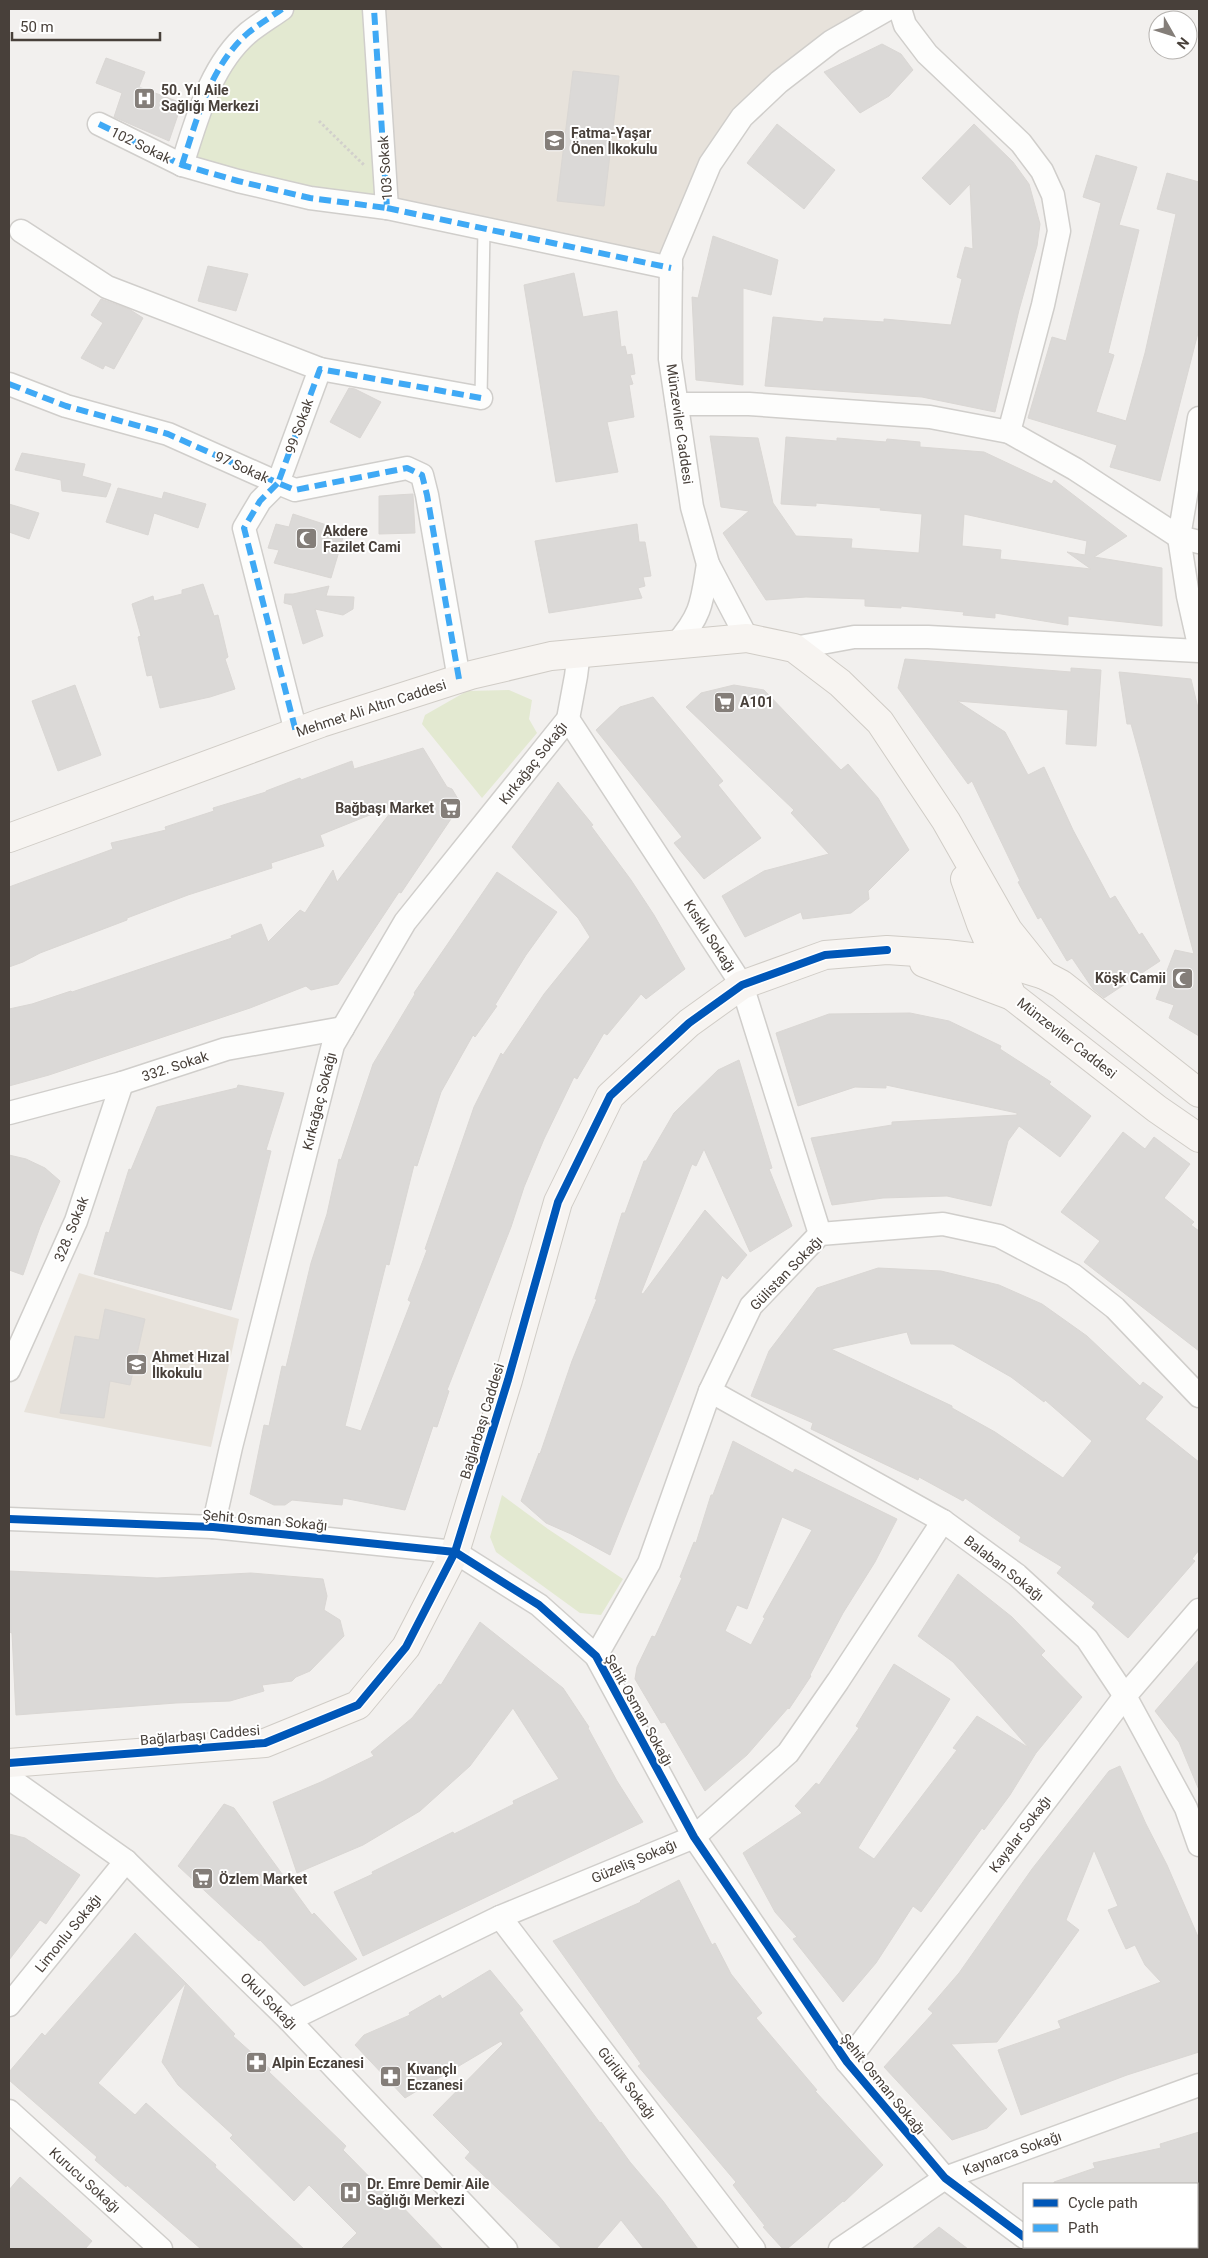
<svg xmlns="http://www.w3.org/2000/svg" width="1208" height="2258" viewBox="0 0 1208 2258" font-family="Roboto,sans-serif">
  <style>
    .education { fill: #e7e2db }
    .green { fill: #e3e9d1 }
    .building { fill: #dbd9d7; stroke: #dad7d4; fill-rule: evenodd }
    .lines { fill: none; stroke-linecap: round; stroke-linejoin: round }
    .lane-casing { stroke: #d0cecb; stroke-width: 14 }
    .street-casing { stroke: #d0cecb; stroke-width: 25 }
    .secondary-casing { stroke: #d0ccc6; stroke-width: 30 }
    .path { stroke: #d2d0cc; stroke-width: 3; stroke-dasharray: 2.5 2.5; stroke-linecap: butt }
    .lane { stroke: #fdfdfc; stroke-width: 11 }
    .street { stroke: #fdfdfc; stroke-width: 22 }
    .secondary { stroke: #f7f4f1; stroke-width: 28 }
    .quiet { stroke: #3fa9f5; stroke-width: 6; stroke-dasharray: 12 6; stroke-linecap: butt }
    .cycleway-casing { stroke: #fff; stroke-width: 11 }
    .cycleway { stroke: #0057b8; stroke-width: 8 }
    .labels { text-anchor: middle; stroke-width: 4; stroke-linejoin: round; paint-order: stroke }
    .poi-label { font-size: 14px; font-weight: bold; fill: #48403a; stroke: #fff; text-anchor: start }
    .street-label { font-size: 14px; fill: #48403a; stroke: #fff }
  </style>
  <rect width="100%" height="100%" fill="#f2f0ee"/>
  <g class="education">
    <polygon points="380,9 888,9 742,117 671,257 400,202 386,187"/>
    <polygon points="79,1273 239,1319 211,1447 24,1412"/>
  </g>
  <g class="green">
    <polygon points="282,9 380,9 386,187 400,202 182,165 213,79"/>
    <polygon points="509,690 532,700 529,719 537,733 482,798 422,724 425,715 467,691"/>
    <polygon points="502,1495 548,1529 623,1579 601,1615 580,1613 496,1552 490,1537"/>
  </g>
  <g class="building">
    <polygon points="882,44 901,54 913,70 889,96 860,113 824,72"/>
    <polygon points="106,58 145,72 139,87 182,103 169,141 114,117 122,93 96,83"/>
    <polygon points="573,71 619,76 604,206 557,201"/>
    <polygon points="777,124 835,170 804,209 747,163"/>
    <polygon points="974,124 1013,162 1029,184 1040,224 1037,246 1019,310 995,412 922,397 765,386 773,317 823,322 824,318 884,322 884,319 951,325 962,279 957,277 965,247 973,249 970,184 950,205 922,178"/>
    <polygon points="1096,155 1137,167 1119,225 1139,230 1108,353 1114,355 1096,412 1126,421 1145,353 1176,214 1157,209 1167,173 1199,182 1199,329 1160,481 1110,467 1117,445 1028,418 1052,337 1066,341 1101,203 1083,197"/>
    <polygon points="713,236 778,260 771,295 743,288 743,385 696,380 692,297 698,298"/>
    <polygon points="208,266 248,274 236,311 198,301"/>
    <polygon points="574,273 583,317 617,311 621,347 625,346 627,355 632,354 635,374 630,375 633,384 629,385 634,417 607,422 618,472 556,482 524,285"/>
    <polygon points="101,299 129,309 143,318 114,369 105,365 103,369 81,358 103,323 91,315"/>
    <polygon points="349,388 355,389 381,402 360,438 330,422"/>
    <path d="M710 436 758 438 773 503 796 536 852 539 851 548 919 553 922 514 880 510 881 508 816 503V506L781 504 786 437 837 441V438L886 442 887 439 920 442V447L984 452 1052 484 1054 480 1127 536 1094 557 1162 568V626L1068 616V625L995 613V618L963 615 964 612 901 606V608L865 606V599L806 597 766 600 723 533 749 511 721 507ZM964 514 1087 541 1085 555 1067 552 1091 569 1000 559 1001 550 962 546Z"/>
    <polygon points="22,453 85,464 82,476 111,484 106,497 62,491 61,480 15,470"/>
    <polygon points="118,488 162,499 164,492 206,504 198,528 154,513 148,535 106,522"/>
    <polygon points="413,494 415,533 379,534 379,496"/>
    <polygon points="9,504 39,513 29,539 9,532"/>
    <polygon points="293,514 345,531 331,578 274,563 279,550 268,548 276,524 289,527"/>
    <polygon points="637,524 639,542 645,542 651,576 643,577 645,586 638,588 642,598 549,613 535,541"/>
    <polygon points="203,584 214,616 218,615 228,657 225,659 235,689 210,697 160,708 152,675 147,676 138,637 141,636 132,604 153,596 154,601 182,594 182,590"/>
    <polygon points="329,586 326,596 354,597 353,609 343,615 315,609 323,636 303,644 292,605 284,603 285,594 293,594"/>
    <polygon points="905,659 1071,672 1071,668 1101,670 1096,746 1066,744 1068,710 957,701 1005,732 1028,775 1044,767 1073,830 1110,899 1115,896 1139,935 1142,933 1160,961 1104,998 1093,989 1072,958 1067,961 1041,917 1038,919 1018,882 1020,881 972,781 968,784 898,688"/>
    <polygon points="1119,672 1191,679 1199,712 1199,955 1197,955 1199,956 1199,1036 1169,1018 1174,1005 1156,999 1175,950 1194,954 1131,724 1127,724"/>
    <polygon points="75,685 101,755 58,771 32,701"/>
    <polygon points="734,685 764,690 841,770 848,764 878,798 909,850 868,891 869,899 851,913 803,919 801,912 745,937 722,896 764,871 829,854 791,813 794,810 686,707 701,693"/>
    <polygon points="653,697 723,781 718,785 761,838 704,879 674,843 682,837 596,730 620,707"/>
    <polygon points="423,748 447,787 452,789 461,804 401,893 399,892 338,984 311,990 306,986 250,1008 49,1075 9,1086 9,1009 32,1004 71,991 72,992 232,938 231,936 261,924 268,942 300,910 305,913 333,870 337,882 397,804 320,835 324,846 271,863 272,868 188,895 127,918 127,920 40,953 23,962 9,967 9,887 113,849 111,843 166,830 165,827 214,811 213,808 266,792 266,791 300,778 301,780 352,761 354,769"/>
    <polygon points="558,782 593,825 591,826 631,880 654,915 685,969 646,999 641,994 607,1035 604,1033 577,1079 574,1077 544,1139 524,1187 511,1227 447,1390 449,1391 437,1427 433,1426 405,1510 343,1498 342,1505 292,1500 285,1505 274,1505 250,1494 264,1425 269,1426 282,1366 286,1367 311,1263 327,1214 339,1159 341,1160 373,1064 415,994 414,993 497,872 557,912 526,955 495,1005 497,1006 475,1037 473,1035 441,1092 417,1166 414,1165 389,1265 386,1264 345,1426 361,1431 411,1302 408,1300 427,1250 425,1249 474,1107 501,1053 503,1055 544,994 590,937 578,918 512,847"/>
    <polygon points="910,1013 949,1021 1001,1046 1000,1049 1051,1082 1049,1084 1091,1116 1060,1157 1019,1126 1008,1141 991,1206 947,1196 883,1198 832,1205 811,1138 892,1125 892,1122 1017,1115 1017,1113 886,1085 886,1088 855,1087 798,1106 776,1033 829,1014"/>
    <polygon points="739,1060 772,1168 769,1169 792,1226 750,1252 704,1149 696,1166 692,1164 641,1293 643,1294 705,1210 747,1255 727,1279 722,1275 610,1555 571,1534 546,1523 521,1501 539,1453 540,1454 572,1361 597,1299 595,1299 622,1213 625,1213 644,1161 646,1161 674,1113 718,1070"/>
    <polygon points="238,1085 284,1093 266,1150 271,1151 231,1310 94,1274 106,1232 109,1233 129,1169 131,1170 157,1107 237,1088"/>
    <polygon points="1123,1132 1145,1149 1154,1137 1190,1164 1164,1198 1194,1222 1191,1225 1199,1231 1199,1351 1084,1262 1100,1241 1061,1212"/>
    <polygon points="9,1155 26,1159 45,1168 60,1181 40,1227 23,1275 9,1270"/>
    <path d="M878 1268 941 1271 999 1285 1042 1304 1087 1336 1140 1386 1143 1382 1163 1397 1145 1419 1199 1462V1550L1192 1559 1195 1561 1128 1638 1092 1607 1095 1603 1057 1573 1062 1567 1019 1541 1021 1537 965 1498 963 1501 919 1477 918 1480 857 1451 811 1429 813 1423 751 1396 769 1351 817 1288ZM907 1332 911 1344H953L1011 1377 1044 1402 1045 1400 1092 1441 1063 1478 995 1432 952 1408V1406L831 1349Z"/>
    <polygon points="105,1309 145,1319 130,1385 110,1381 104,1418 60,1413 75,1336 99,1340"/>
    <path d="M733 1441 793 1473 795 1469 897 1519 875 1562 843 1613 810 1675 811 1676 789 1709 788 1708 747 1755 705 1791 665 1722 661 1723 635 1679 637 1667 652 1636 655 1637 682 1578 680 1577 694 1542 696 1543 711 1495H713ZM782 1517 812 1530 763 1617 765 1618 751 1645 725 1631 737 1605 747 1609Z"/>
    <polygon points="9,1571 157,1578 251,1573 323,1579 327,1596 324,1610 340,1620 344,1636 310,1671 296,1677 292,1681 262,1685 264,1691 230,1701 176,1703 16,1715 12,1633 9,1632"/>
    <polygon points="958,1574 1012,1617 1045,1651 1041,1655 1082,1697 1036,1753 1010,1795 984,1830 982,1828 921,1912 913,1906 876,1963 843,2002 793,1939 797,1937 775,1912 743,1853 802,1813 795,1806 816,1783 819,1785 859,1728 856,1726 894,1664 950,1699 858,1848 874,1859 957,1750 953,1748 977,1716 1029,1748 953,1662 918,1636"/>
    <polygon points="480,1622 563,1688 589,1727 588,1728 617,1781 643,1822 363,1956 334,1892 373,1874 372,1872 453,1832 454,1834 514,1804 513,1801 559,1779 513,1708 470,1766 420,1811 363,1845 297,1873 273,1802 321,1782 374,1756 371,1752 412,1718 439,1684 441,1685"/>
    <polygon points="1199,1660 1199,1790 1179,1742 1155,1711"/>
    <polygon points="1120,1766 1146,1824 1167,1865 1199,1939 1199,2052 1127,2075 1021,2115 998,2050 1061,2028 1058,2021 1161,1982 1145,1965 1135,1945 1126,1949 1108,1910 1118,1906 1094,1850 1066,1920 1079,1930 1033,1994 997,2042 951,2044 1007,2109 987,2128 952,2140 884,2067 933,2013 928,2009 959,1973 1032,1869 1109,1771"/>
    <polygon points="224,1804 234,1808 312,1915 314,1913 357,1959 304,1986 260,1940 259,1941 178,1866"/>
    <polygon points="9,1834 25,1838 80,1875 46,1924 40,1920 9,1960"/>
    <polygon points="679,1880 712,1945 715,1943 731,1974 762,2013 756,2018 817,2090 815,2091 883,2165 844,2202 843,2201 787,2249 783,2249 763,2227 765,2226 733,2185 736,2182 638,2066 641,2064 553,1941 641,1902 640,1901"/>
    <polygon points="135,1933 186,1983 98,2083 135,2115 146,2103 216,2165 215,2167 304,2249 201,2249 127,2185 126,2187 95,2160 97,2157 9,2080 9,2072 42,2033 45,2036"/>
    <polygon points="490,1970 523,2010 519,2013 600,2123 601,2122 630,2162 663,2201 698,2249 644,2249 621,2220 596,2249 562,2249 465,2158 470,2152 433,2115 503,2044 501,2041 405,2098 355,2045 364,2035 410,2015 409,2013 440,1995 442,1999"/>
    <polygon points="186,1983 235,2034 233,2036 271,2070 269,2072 346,2146 343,2150 391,2199 393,2197 443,2249 341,2249 357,2233 309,2185 294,2201 230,2138 233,2135 178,2085 162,2062"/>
    <polygon points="1199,2132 1199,2184 1054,2184 1054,2182 1095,2168 1093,2163 1161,2148 1160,2144"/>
    <polygon points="20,2177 92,2241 85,2249 9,2249 9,2190"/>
    <polygon points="939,2227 968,2249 912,2249"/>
  </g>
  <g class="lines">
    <defs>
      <polyline id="lane" points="481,398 484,228"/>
      <g id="street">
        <polyline points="900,9 905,25 927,54 1021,143 1042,171 1053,195 1059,231 1043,305 1009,432"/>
        <polyline points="99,124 182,165 238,181 310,198 387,208 374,9"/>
        <path d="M182 165C197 119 210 66 248 33 259 24 271 17 282 9"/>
        <polyline points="387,208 671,268"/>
        <polyline points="21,231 107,287 320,369 481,398"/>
        <polyline points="320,369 278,483 295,490 407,468 422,475 427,495 459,679"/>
        <polyline points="9,384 66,406 168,434 278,483 260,501 244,528 296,732"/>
        <polyline points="677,404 749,404 930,417 1009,432 1075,469 1179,537 1199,542"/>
        <polyline points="1199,418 1179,537 1188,596 1199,645"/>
        <polyline points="747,638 708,564 692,507 670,359 671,257 710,164 742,117 779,82 832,41 888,9"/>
        <path d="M676 644C702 615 702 601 708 564"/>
        <polyline points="794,648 854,637 928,637 1199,651"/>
        <polyline points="568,719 742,985 820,1234"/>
        <polyline points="9,1113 122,1083 226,1049 343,1028"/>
        <polyline points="9,1370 76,1221 122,1083"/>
        <polyline points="710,1391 943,1521 1017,1575 1087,1639 1125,1696 1186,1808 1199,1845"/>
        <polyline points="9,1519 213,1527 455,1552 539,1605 596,1656 694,1837 847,2062 945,2178 1024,2237"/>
        <polyline points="213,1527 231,1447 333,1045 405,922 568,719 576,676 579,652"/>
        <polyline points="596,1656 649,1563 710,1391 751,1306 820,1234 943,1224 999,1236 1073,1275 1115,1308 1199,1396"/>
        <polyline points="9,1778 126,1861 289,2020 506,2249"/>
        <polyline points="500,1917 754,2249"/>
        <polyline points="9,2005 126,1861"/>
        <polyline points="289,2020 500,1917 694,1837 788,1753 838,1681 943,1521"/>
        <polyline points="847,2062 1125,1696 1199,1610"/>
        <polyline points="9,2111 161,2249"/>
        <polyline points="1038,2247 1041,2249"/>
        <polyline points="840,2249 945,2178 1199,2085"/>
      </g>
      <g id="secondary">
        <polyline points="9,838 321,723 471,675 551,656 747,638 794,648 840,683 880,722 946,821 1008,930 1044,975 1061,984 1199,1093"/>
        <polyline points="965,879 981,924 1012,996 1157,1109 1199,1138"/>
        <polyline points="924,963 1012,996"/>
        <polyline points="9,1763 265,1743 358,1705 406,1647 455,1552 508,1380 558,1202 610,1096 689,1023 742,985 825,955 887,950 946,954 996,960 1044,975"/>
      </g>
    </defs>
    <use href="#lane" class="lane-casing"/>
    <use href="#street" class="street-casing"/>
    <use href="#secondary" class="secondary-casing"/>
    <polyline class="path" points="319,121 364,165"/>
    <use href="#lane" class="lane"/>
    <use href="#street" class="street"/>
    <use href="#secondary" class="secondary"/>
    <g class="quiet">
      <polyline points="99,124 182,165 238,181 310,198 387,208 374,9"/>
      <path d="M182 165C197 119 210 66 248 33 259 24 271 17 282 9"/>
      <polyline points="387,208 671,268"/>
      <polyline points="9,384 66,406 168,434 278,483 260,501 244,528 296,732"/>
      <polyline points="459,679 427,495 422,475 407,468 295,490 278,483 320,369 481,398"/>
    </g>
    <defs>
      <g id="cycleway">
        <polyline points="9,1519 213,1527 455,1552 539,1605 596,1656 694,1837 847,2062 945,2178 1024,2237"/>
        <polyline points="9,1763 265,1743 358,1705 406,1647 455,1552 508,1380 558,1202 610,1096 689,1023 742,985 825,955 887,950"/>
      </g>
    </defs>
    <use href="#cycleway" class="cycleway-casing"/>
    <use href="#cycleway" class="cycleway"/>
  </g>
  <defs>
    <symbol id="hospital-square" viewBox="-11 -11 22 22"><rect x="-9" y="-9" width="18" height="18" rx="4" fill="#847e79" stroke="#fff"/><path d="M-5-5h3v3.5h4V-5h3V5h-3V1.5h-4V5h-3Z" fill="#fff"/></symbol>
    <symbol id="school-square" viewBox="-11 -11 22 22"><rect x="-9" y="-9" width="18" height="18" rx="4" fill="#847e79" stroke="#fff"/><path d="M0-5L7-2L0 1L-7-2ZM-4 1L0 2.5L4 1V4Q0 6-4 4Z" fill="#fff"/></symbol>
    <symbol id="mosque-square" viewBox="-11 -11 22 22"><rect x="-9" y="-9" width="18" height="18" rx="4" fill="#847e79" stroke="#fff"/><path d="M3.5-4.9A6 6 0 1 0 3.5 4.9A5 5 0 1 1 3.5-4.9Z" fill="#fff"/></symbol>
    <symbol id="supermarket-square" viewBox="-11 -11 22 22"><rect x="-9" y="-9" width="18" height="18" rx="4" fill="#847e79" stroke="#fff"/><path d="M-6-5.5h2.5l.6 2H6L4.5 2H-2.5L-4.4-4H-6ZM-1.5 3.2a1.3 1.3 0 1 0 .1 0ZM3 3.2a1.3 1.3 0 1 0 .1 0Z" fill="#fff"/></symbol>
    <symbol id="pharmacy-square" viewBox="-11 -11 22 22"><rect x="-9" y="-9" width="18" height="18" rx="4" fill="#847e79" stroke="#fff"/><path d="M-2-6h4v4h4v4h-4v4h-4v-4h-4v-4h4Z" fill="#fff"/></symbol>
  </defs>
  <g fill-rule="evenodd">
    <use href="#hospital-square" x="132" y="86" width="25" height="25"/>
    <use href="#school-square" x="542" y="128" width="25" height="25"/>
    <use href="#mosque-square" x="294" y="526" width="25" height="25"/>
    <use href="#supermarket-square" x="712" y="690" width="25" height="25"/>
    <use href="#supermarket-square" x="438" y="796" width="25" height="25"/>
    <use href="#mosque-square" x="1170" y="966" width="25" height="25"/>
    <use href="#school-square" x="124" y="1352" width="25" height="25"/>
    <use href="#supermarket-square" x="190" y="1866" width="25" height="25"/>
    <use href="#pharmacy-square" x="244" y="2050" width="25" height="25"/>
    <use href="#pharmacy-square" x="378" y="2064" width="25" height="25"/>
    <use href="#hospital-square" x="338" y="2180" width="25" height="25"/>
  </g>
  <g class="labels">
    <g class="poi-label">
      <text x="161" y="95">50. Yıl Aile<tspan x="161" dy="16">Sağlığı Merkezi</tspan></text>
      <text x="571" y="138">Fatma-Yaşar<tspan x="571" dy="16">Önen İlkokulu</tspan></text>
      <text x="323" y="536">Akdere<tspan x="323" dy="16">Fazilet Cami</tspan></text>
      <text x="740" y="707">A101</text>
      <text x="434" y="813" text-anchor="end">Bağbaşı Market</text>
      <text x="1166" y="983" text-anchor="end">Köşk Camii</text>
      <text x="152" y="1362">Ahmet Hızal<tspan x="152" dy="16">İlkokulu</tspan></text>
      <text x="219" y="1884">Özlem Market</text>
      <text x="272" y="2068">Alpin Eczanesi</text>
      <text x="407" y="2074">Kıvançlı<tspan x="407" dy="16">Eczanesi</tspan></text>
      <text x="367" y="2189">Dr. Emre Demir Aile<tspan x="367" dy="16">Sağlığı Merkezi</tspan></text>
    </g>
    <g class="street-label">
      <text transform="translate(141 145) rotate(26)" y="5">102 Sokak</text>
      <text transform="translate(385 168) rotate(-94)" y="5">103 Sokak</text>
      <text transform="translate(680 424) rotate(82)" y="5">Münzeviler Caddesi</text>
      <text transform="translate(299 426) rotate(-70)" y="5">99 Sokak</text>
      <text transform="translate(242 467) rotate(24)" y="5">97 Sokak</text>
      <text transform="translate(371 708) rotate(-18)" y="5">Mehmet Ali Altın Caddesi</text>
      <text transform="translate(533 763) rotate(-52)" y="5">Kırkağaç Sokağı</text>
      <text transform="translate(710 936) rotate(57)" y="5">Kısıklı Sokağı</text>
      <text transform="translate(1067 1038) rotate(38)" y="5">Münzeviler Caddesi</text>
      <text transform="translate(175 1066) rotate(-18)" y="5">332. Sokak</text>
      <text transform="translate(319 1101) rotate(-76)" y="5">Kırkağaç Sokağı</text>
      <text transform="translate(71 1229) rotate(-68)" y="5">328. Sokak</text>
      <text transform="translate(786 1273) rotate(-46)" y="5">Gülistan Sokağı</text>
      <text transform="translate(482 1421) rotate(-73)" y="5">Bağlarbaşı Caddesi</text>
      <text transform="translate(265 1520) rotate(5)" y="5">Şehit Osman Sokağı</text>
      <text transform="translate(1004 1568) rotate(38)" y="5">Balaban Sokağı</text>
      <text transform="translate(639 1710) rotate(61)" y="5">Şehit Osman Sokağı</text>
      <text transform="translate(200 1735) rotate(-5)" y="5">Bağlarbaşı Caddesi</text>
      <text transform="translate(1020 1834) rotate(-53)" y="5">Kayalar Sokağı</text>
      <text transform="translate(634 1861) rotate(-23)" y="5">Güzeliş Sokağı</text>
      <text transform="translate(68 1933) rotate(-51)" y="5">Limonlu Sokağı</text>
      <text transform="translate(269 2001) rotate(45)" y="5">Okul Sokağı</text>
      <text transform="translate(627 2083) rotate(53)" y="5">Gürlük Sokağı</text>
      <text transform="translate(883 2084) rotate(51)" y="5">Şehit Osman Sokağı</text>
      <text transform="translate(1012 2153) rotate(-20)" y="5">Kaynarca Sokağı</text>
      <text transform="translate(85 2180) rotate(42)" y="5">Kurucu Sokağı</text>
    </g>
  </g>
  <rect width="1208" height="2258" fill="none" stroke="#48403a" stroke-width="20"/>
  <rect x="1023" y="2183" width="175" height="65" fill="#ffffff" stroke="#b6b3b0"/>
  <rect x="1033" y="2199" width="25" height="8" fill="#0057b8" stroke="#b6b3b0"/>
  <text x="1068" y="2208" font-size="15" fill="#48403a">Cycle path</text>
  <rect x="1033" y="2224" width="25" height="8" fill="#3fa9f5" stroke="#b6b3b0"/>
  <text x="1068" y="2233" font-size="15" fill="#48403a">Path</text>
  <g transform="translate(1173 35) rotate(129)"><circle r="24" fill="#ffffff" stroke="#b6b3b0"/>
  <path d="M0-4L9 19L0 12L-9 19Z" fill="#847e79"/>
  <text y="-8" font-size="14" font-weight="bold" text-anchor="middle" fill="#48403a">N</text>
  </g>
  <path d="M12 32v8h148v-8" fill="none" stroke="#48403a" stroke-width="2.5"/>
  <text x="20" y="32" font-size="15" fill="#48403a" stroke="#ffffff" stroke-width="4" paint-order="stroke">50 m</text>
</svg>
